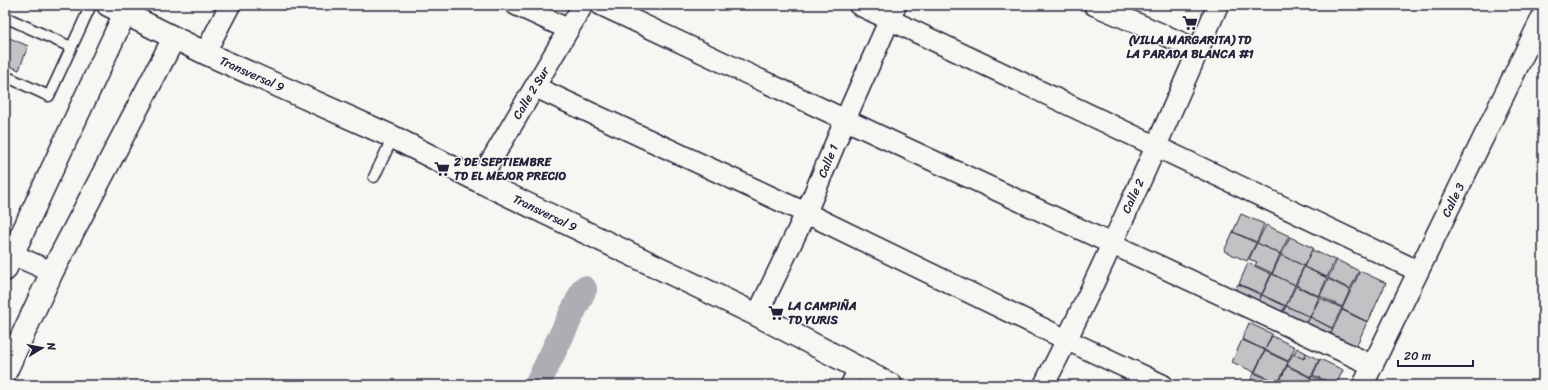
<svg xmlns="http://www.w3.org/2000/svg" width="1548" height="390" viewBox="0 0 1548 390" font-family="Sriracha,sans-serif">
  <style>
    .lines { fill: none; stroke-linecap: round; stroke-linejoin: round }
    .canal { stroke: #adadb3; stroke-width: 26 }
    .building { fill: #c2c2c4; stroke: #22223b }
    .service-casing { stroke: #22223b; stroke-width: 13 }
    .pedestrian-casing { stroke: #22223b; stroke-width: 18 }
    .minor-casing { stroke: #22223b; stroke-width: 23 }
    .tertiary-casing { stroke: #22223b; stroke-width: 25 }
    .service { stroke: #f6f6f2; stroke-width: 10 }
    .pedestrian { stroke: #f6f6f2; stroke-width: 15 }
    .minor { stroke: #f6f6f2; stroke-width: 20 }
    .tertiary { stroke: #f6f6f2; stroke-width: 22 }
    .labels { text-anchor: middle; stroke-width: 3; stroke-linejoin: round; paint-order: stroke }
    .poi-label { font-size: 12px; font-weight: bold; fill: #22223b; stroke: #f6f6f2; text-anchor: start }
    .street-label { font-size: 12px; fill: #22223b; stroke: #f6f6f2 }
  </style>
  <rect width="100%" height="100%" fill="#f6f6f2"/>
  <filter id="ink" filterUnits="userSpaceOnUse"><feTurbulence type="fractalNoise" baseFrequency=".025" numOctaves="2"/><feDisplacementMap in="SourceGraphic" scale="8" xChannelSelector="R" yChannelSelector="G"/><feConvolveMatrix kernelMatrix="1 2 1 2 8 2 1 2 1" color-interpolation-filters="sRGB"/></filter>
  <g filter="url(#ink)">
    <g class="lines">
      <polyline class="canal" points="537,385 584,289"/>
    </g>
    <g class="building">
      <polygon points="5,36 28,46 19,70 5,64"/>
      <polygon points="1241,214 1264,224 1257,242 1233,232"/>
      <polygon points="1266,225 1289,236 1280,254 1257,243"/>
      <polygon points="1233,232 1256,243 1247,261 1224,251"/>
      <polygon points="1290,237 1313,248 1304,266 1281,255"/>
      <polygon points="1257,243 1280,254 1272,273 1255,265 1257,262 1249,259"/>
      <polygon points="1312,250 1335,260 1327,277 1304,267"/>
      <polygon points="1281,255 1304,266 1295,285 1272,274"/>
      <polygon points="1337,260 1359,271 1350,289 1328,278"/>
      <polygon points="1248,263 1271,274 1262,294 1239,284"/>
      <polygon points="1304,267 1327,278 1319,296 1296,285"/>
      <polygon points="1360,271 1386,283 1368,322 1342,309"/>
      <polygon points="1272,274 1295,285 1286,306 1262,295"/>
      <polygon points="1328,279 1350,290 1342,307 1320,296"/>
      <polygon points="1238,284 1261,295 1251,316 1228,306"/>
      <polygon points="1296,286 1319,297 1310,317 1286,306"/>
      <polygon points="1262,295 1285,306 1278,320 1255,309"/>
      <polygon points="1320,298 1342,308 1332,328 1310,317"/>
      <polygon points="1286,306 1310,317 1303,332 1279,321"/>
      <polygon points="1342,310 1367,322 1351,358 1325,346"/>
      <polygon points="1310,317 1333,329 1325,345 1302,334"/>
      <polygon points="1249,323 1272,334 1265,350 1242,339"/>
      <polygon points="1272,336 1295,347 1288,361 1265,350"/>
      <polygon points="1242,340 1265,350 1254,372 1232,362"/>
      <polygon points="1297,348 1306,353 1303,359 1294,354"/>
      <polygon points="1265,351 1288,362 1278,383 1255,372"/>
      <polygon points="1306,353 1319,360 1311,377 1287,365 1293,354 1304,359"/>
      <polygon points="1320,359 1343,370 1336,385 1313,375"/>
      <polygon points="1287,366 1311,378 1307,385 1283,385 1279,383"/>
      <polygon points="1254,373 1278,384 1278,385 1249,385"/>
      <polygon points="1312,376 1332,385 1308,385"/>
    </g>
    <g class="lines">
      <defs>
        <g id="service">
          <polyline points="5,17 71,47"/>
          <polyline points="5,76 49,96 91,5"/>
          <polyline points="374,177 393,137"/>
        </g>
        <polyline id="pedestrian" points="848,385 857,367"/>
        <g id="minor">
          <polyline points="516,5 568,29"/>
          <path d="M601 5C857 127 1116 244 1372 365"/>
          <polyline points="859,5 1418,271"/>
          <polyline points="1094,5 1199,50"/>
          <polyline points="205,53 230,5"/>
          <polyline points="535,87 806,213 1067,340 1163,385"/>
          <polyline points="479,181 583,5"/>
          <polyline points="5,251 52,272"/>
          <polyline points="757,315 806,213 845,120 896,5"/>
          <path d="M1044 385C1107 261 1162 133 1218 5"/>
          <polyline points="1363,385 1543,15"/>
        </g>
        <g id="tertiary">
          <polyline points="108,5 205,53 393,137 479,181 757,315 891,385"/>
          <polyline points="5,270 125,13"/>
          <polyline points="5,373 52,272 174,38"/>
        </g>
      </defs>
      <use href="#service" class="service-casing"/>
      <use href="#pedestrian" class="pedestrian-casing"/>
      <use href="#minor" class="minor-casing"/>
      <use href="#tertiary" class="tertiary-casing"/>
      <use href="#service" class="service"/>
      <use href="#pedestrian" class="pedestrian"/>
      <use href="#minor" class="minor"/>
      <use href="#tertiary" class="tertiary"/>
    </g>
  </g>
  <defs>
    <symbol id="supermarket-bare" viewBox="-9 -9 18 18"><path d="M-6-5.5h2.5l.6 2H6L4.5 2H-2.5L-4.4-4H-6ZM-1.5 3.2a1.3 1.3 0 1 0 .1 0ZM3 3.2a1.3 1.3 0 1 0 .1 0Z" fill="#22223b" stroke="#f6f6f2" stroke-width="2.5" paint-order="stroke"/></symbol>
  </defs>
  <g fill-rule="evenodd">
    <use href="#supermarket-bare" x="1179" y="12" width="22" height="22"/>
    <use href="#supermarket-bare" x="431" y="158" width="22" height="22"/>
    <use href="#supermarket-bare" x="765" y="302" width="22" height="22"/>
  </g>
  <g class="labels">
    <g class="poi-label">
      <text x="1190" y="44" text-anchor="middle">(VILLA MARGARITA) TD<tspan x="1190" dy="14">LA PARADA BLANCA #1</tspan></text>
      <text x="454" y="166">2 DE SEPTIEMBRE<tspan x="454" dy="14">TD EL MEJOR PRECIO</tspan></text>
      <text x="788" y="310">LA CAMPIÑA<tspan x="788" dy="14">TD YURIS</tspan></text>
    </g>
    <g class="street-label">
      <text transform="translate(252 74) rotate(24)" y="4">Transversal 9</text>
      <text transform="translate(531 93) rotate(-59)" y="4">Calle 2 Sur</text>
      <text transform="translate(828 161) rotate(-68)" y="4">Calle 1</text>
      <text transform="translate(1133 196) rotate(-65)" y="4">Calle 2</text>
      <text transform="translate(1453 200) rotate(-64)" y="4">Calle 3</text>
      <text transform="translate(545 213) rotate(26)" y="4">Transversal 9</text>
    </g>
  </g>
  <rect width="1548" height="390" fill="none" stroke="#f6f6f2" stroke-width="20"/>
  <rect x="10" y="10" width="1528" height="370" fill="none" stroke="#22223b" stroke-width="1.5" filter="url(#ink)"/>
  <g transform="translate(42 348) rotate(80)" stroke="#f6f6f2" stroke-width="3" paint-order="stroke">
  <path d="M0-3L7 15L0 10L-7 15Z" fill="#22223b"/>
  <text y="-6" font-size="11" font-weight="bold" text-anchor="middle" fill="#22223b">N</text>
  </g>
  <path d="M1398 360v6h75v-6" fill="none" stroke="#22223b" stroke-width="2"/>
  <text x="1404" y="360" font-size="12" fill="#22223b" stroke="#f6f6f2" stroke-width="3" paint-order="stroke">20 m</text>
</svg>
